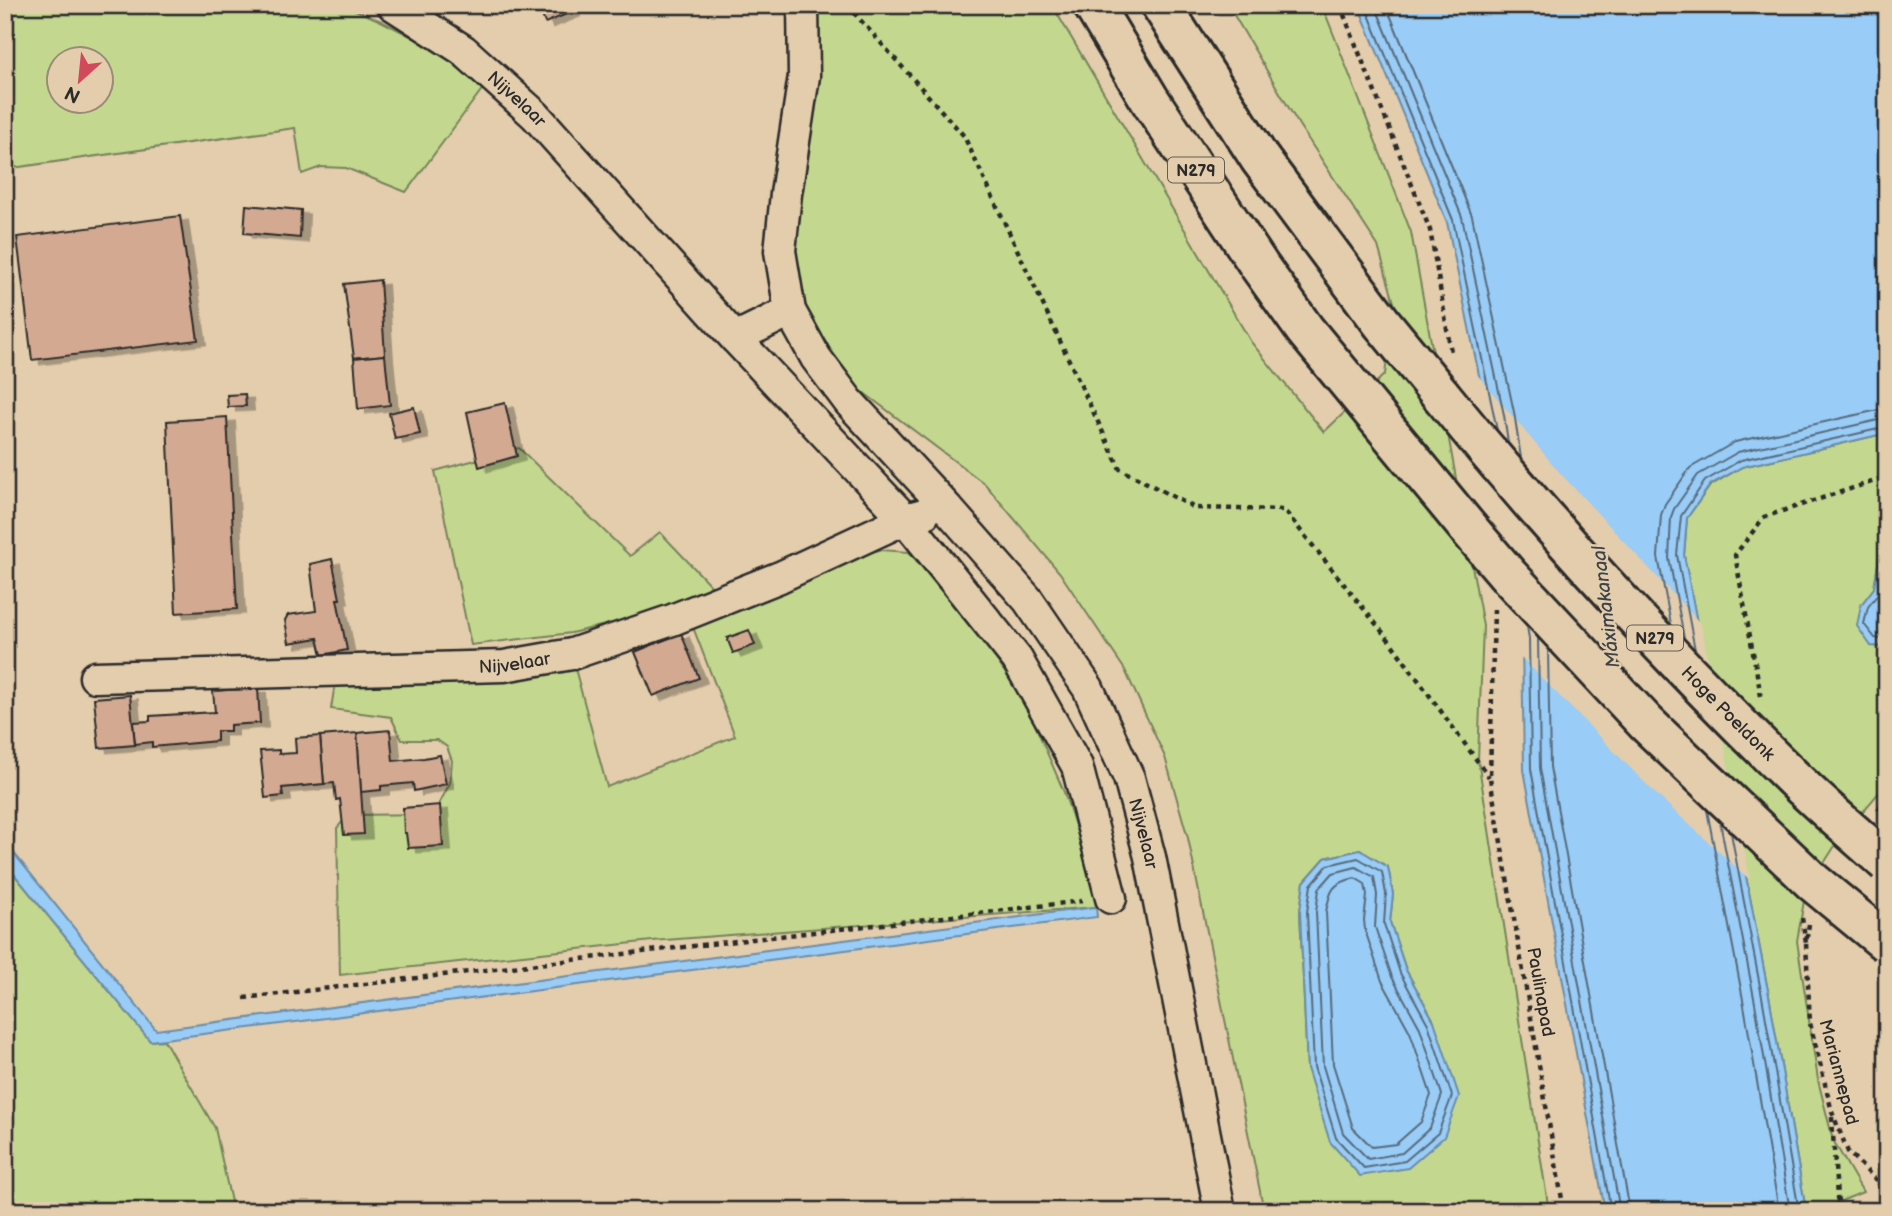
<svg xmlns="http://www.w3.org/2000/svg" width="1892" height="1216" viewBox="0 0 1892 1216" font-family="'Balsamiq Sans',sans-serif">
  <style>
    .green { fill: #c3d88e; stroke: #77825c; stroke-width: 2; fill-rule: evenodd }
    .water { fill: #99ccf6; stroke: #6d8ca5; stroke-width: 2 }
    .pier { fill: #e3cdac }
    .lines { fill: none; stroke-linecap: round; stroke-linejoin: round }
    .shore { stroke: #576b7c; stroke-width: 2 }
    .building { fill: #d3a991; stroke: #2b2b2b; stroke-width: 2; filter: url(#shadow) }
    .street-casing { stroke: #2b2b2b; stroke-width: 35 }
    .highway-casing { stroke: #2b2b2b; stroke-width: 44 }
    .path { stroke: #2b2b2b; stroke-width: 4.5; stroke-dasharray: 5 5; stroke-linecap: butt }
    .street { stroke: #e3cdac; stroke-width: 30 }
    .highway { stroke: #e3cdac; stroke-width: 38 }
    .highway-bridge-casing { stroke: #2b2b2b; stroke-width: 44; stroke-linecap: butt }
    .highway-bridge { stroke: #e3cdac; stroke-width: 38 }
    .labels { text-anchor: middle; stroke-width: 5; stroke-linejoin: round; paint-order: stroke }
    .shield { fill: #e3cdac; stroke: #625c52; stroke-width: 2 }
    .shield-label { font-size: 16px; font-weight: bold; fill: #2b2b2b }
    .street-label { font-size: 18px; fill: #2b2b2b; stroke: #e3cdac }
    .water-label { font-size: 19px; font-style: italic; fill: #3c4349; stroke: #e3cdac }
  </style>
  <defs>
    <filter id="shadow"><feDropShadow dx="8" dy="4.5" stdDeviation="0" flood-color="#0004"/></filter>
  </defs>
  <rect width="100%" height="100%" fill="#e3cdac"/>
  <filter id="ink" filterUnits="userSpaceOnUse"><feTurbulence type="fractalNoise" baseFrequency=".0143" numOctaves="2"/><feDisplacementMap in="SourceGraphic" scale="14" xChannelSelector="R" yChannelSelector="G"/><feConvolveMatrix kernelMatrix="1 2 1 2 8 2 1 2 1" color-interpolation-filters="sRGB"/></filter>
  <g filter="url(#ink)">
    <g class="green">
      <path d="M5 5H344L381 21 434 48 483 88 406 192 346 168 321 167 302 174 295 128 5 169ZM60 60H102V102H60Z"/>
      <path d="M819 5H1052L1251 342 1324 432 1385 374 1395 306 1378 246 1299 125 1228 5H1322L1411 232 1483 626 1478 760 1549 1211H1264L1188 838 1165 757 1125 670 1060 573 985 484 847 380 818 341 802 304 794 249 797 196 820 78ZM1360 850 1388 867 1393 894 1390 922 1406 970 1434 1021 1307 1068 1300 911 1304 882 1325 858Z"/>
      <polygon points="1887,433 1887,523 1883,534 1874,588 1861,605 1871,646 1887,647 1887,783 1838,841 1819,871 1804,901 1797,941 1818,1080 1833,1140 1863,1192 1817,1211 1806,1211 1770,1001 1684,556 1687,518 1710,486 1742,467"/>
      <polygon points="519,448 630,556 660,532 713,588 647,615 571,633 471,645 435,471"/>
      <polygon points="880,550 909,552 988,647 1027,706 1064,792 1090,872 1096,907 652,941 340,975 337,828 348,815 434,814 450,783 452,761 447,747 437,740 402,740 391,717 331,709 336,677 573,661 607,787 735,736 691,622 839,559"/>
      <polygon points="5,863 150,1041 164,1040 215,1128 233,1211 5,1211"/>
    </g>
    <g class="water">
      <polygon points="1358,5 1887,5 1887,433 1742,467 1710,485 1687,518 1684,555 1770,1001 1806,1211 1605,1211 1524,770 1522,639 1488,418 1447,222"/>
      <polygon points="1887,523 1887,647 1871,646 1857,626 1861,605 1874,588 1883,534"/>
      <polygon points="5,842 156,1030 1096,907 1097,917 150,1041 5,863"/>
      <polygon points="1360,850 1388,867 1393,894 1390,922 1406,970 1434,1021 1459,1096 1444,1137 1408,1168 1360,1176 1330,1142 1307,1068 1300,911 1304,882 1325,858"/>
    </g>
    <polygon class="pier" points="1475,372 1561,474 1701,624 1750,880 1657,795 1519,655 1518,639 1485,419"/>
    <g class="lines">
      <g class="shore">
        <polyline points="1365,5 1453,220 1497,430"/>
        <polyline points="1375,5 1462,217 1504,415 1508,443"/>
        <polyline points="1386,5 1472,216 1514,412 1521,458"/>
        <polyline points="1887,554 1881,590 1868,607 1864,624 1875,638 1887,640"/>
        <polyline points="1671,624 1658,557 1661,515 1665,504 1690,468 1735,442 1887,408"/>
        <polyline points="1527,626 1529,639 1531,769 1611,1211"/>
        <polyline points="1538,637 1540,768 1620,1211"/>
        <polyline points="1684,638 1669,558 1671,517 1674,509 1698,475 1738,452 1887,418"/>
        <polyline points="1548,649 1550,767 1630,1211"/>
        <polyline points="1695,650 1677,555 1681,516 1705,481 1741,460 1887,427"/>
        <polyline points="1707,810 1744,1005 1779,1211"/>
        <polyline points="1720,822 1755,1003 1790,1211"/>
        <polyline points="1731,833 1763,1002 1799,1211"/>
        <polygon points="1358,858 1382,872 1386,894 1384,924 1400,973 1428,1024 1452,1096 1438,1133 1405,1161 1364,1168 1336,1138 1314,1067 1307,912 1311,885 1328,865"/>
        <polygon points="1356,867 1374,877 1377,895 1375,927 1392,977 1420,1028 1442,1095 1430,1128 1402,1153 1368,1159 1343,1133 1323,1066 1316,912 1319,889 1333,873"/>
        <path d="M1355 878 1365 884 1367 895 1364 920 1365 930 1382 981 1410 1032 1431 1095 1421 1122 1396 1144 1372 1147 1353 1128 1333 1064 1326 912C1330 890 1332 883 1355 878Z"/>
      </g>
    </g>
    <g class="building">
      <polygon points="538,5 569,5 572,12 545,23"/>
      <polygon points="246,205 301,210 300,238 244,233"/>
      <polygon points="180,216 198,340 32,360 17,237"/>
      <polygon points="380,280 385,355 354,358 344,284"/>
      <polygon points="385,355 390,405 358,409 354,358"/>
      <polygon points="245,394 246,406 228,407 227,395"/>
      <polygon points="505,403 517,456 479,467 467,412"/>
      <polygon points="414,407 420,434 395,439 389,413"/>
      <polygon points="227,417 237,609 176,613 167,421"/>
      <polygon points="332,559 340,599 337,599 347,650 322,655 318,638 289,643 285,620 288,615 316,611 310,564"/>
      <polygon points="749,630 755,645 733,653 727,638"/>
      <polygon points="681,633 699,678 653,696 635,652"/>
      <polygon points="258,688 260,723 230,725 230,731 217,731 217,741 152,747 152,742 135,744 133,722 150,721 150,716 215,712 213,691"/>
      <polygon points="130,695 135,745 99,748 94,698"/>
      <polygon points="390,730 393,761 424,758 440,755 446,784 414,791 413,783 381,786 381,790 361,792 357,733"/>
      <polygon points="357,733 364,834 344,835 340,799 336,800 334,783 324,784 320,736"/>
      <polygon points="320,736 324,784 282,788 283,796 265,798 260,751 279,750 279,754 296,753 295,738"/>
      <polygon points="440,805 443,846 408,848 406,833 404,833 403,808"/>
    </g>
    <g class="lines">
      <defs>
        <g id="street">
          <path id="s1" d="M393 5 463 50 535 115 735 338 905 519 1017 659 1077 766 1111 898"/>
          <path id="s2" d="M803 5 804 76 786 194 780 251 790 311 816 358 849 402 948 509 1028 600 1088 688 1129 778 1150 857 1220 1211"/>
          <polyline points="735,338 790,311"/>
          <path id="s3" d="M95 677 504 666 572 654 672 620 780 577 905 519 924 514"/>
        </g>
        <g id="highway">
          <polyline points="1093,5 1150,100 1260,267 1305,330 1468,528"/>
          <polyline points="1161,5 1260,159 1382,323 1441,395"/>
        </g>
      </defs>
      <use href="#street" class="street-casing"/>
      <use href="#highway" class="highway-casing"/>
      <g class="path">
        <polyline points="847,5 964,136 1120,469 1195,508 1284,510 1389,640 1489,777"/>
        <polyline points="1340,5 1430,230 1451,352"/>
        <polyline points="1494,609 1490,778 1564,1211"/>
        <polyline points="1761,696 1735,555 1764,517 1887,477"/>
        <polyline points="1878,810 1887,798"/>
        <polyline points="1802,918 1806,943"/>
        <polyline points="1809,924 1806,943 1810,1023 1832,1112 1848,1152 1887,1191"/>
        <polyline points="244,998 1082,901"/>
        <polyline points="1832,1117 1837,1198 1842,1211"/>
      </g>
      <use href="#street" class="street"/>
      <use href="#highway" class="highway"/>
      <defs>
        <g id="highway-bridge">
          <path id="s4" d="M1441 395C1549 528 1666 654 1789 774 1820 805 1854 833 1887 863"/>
          <polyline points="1468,528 1509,576 1646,723 1813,882 1887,943"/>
        </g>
      </defs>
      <use href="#highway-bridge" class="highway-bridge-casing"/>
      <use href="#highway-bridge" class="highway-bridge"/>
    </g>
  </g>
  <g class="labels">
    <g class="shield">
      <rect x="1168" y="157.5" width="56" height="25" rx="5"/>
      <rect x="1627" y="625.5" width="56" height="25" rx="5"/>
    </g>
    <g class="shield-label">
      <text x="1196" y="176">N279</text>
      <text x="1655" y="644">N279</text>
    </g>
    <g class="street-label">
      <text dy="6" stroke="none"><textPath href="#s1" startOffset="156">Nijvelaar</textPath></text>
      <text dy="6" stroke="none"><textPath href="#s3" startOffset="420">Nijvelaar</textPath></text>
      <text dy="6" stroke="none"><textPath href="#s4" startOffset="429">Hoge Poeldonk</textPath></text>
      <text dy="6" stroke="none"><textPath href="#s2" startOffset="947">Nijvelaar</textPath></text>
      <text transform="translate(1541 992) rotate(80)" y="6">Paulinapad</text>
      <text transform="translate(1839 1072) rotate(75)" y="6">Mariannepad</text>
    </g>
    <g class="water-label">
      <text transform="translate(1605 607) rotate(-97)" y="7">Máximakanaal</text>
    </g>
  </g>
  <rect width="1892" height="1216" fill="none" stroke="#e3cdac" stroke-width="28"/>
  <rect x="14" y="14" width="1864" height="1188" fill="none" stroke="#2b2b2b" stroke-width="2.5" filter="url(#ink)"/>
  <g transform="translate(80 80) rotate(207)"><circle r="33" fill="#e3cdac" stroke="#998c78" stroke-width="2"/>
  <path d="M0-5L12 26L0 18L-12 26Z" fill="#d1495b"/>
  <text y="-10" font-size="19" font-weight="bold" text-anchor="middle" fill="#2b2b2b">N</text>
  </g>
</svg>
